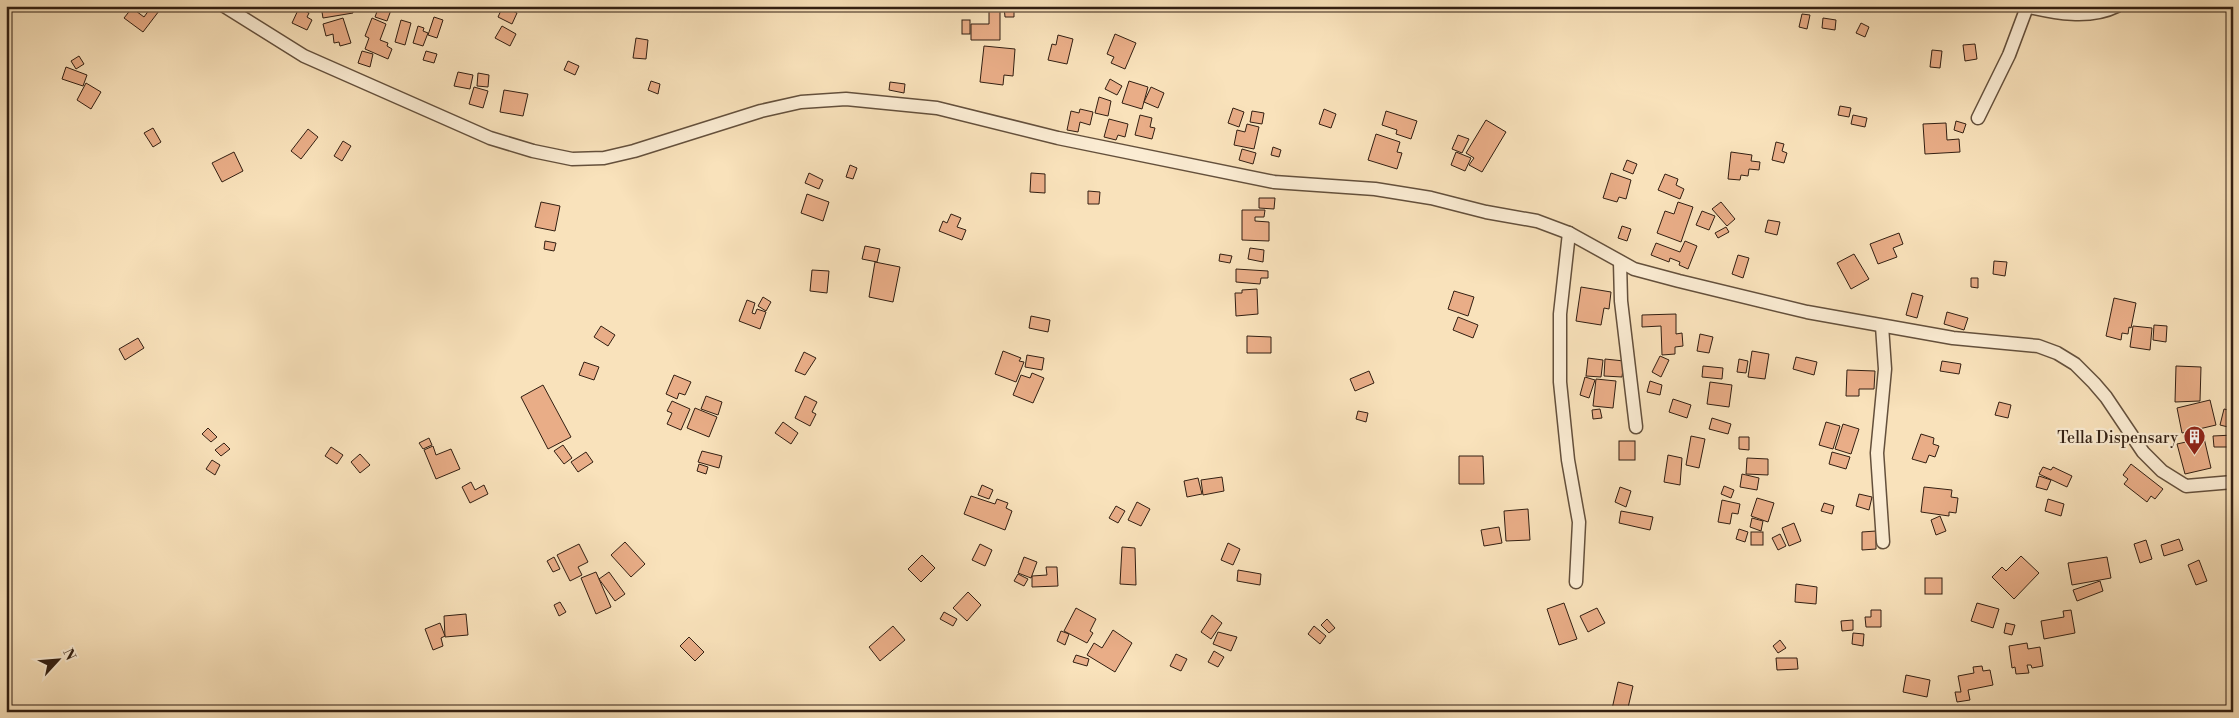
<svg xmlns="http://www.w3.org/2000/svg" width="2239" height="718" viewBox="0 0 2239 718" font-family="'Libre Bodoni',serif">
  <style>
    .building { fill: #e9ad87; stroke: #321f12 }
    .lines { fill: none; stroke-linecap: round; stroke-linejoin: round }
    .minor-casing { stroke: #64503c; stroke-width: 15 }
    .minor { stroke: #fbecd3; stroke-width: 12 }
    .labels { text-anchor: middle; stroke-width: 4.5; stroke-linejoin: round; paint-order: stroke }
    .poi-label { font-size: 16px; fill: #321f12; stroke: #fbecd3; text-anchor: end }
  </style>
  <rect width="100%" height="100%" fill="#f9e2bb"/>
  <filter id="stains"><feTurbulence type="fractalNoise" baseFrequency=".004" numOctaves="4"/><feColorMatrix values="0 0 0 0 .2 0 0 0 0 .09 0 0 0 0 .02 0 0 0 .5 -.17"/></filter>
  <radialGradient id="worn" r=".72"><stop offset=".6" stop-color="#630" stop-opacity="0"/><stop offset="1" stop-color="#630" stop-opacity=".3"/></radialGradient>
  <g class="building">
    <polygon points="152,6 159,11 143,32 124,18 132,8 144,17"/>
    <polygon points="321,6 352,6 353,13 323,18"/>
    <polygon points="379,6 391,10 387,21 375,17"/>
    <polygon points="503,6 517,13 512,24 498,17"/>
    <polygon points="1004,6 1014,6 1014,17 1005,17"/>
    <polygon points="299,8 309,13 307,17 312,20 307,30 292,23"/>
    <polygon points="989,11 1000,11 1000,40 971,40 971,24 989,24"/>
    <polygon points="1802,14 1810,15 1807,29 1799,27"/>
    <polygon points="434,17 443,20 437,38 428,35"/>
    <polygon points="343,18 351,43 340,46 339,42 334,43 333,34 326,36 323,24"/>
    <polygon points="372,18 386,24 380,40 388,43 387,46 392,49 388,59 365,49 369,38 365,36"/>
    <polygon points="1823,18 1836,20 1835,30 1822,28"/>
    <polygon points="401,20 411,23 405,45 395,42"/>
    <rect x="962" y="20" width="8" height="14"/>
    <polygon points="1861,23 1869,27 1865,37 1856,33"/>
    <polygon points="418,26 424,28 423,31 428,33 423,46 413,43"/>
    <polygon points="502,26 516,34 510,46 495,38"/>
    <polygon points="1115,34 1136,43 1125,69 1111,63 1114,57 1107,54"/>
    <polygon points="1058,35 1073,39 1067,64 1048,60 1052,44 1056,45"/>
    <polygon points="636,38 648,40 646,59 633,58"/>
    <polygon points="1975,44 1977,59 1965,61 1963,45"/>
    <polygon points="984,46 1015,49 1013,76 1004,75 1003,85 980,82"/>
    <polygon points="1932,50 1942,51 1940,68 1930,67"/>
    <polygon points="362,51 373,54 370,67 358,63"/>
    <polygon points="426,51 437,54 434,63 423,60"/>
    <polygon points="79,56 84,64 76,69 71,61"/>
    <polygon points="568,61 579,66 575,75 564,70"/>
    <polygon points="66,67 87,75 83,86 62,79"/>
    <polygon points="458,72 473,75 470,89 454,86"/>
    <polygon points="478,73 489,75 488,87 477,86"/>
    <polygon points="1110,79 1122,86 1117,95 1105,89"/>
    <polygon points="651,81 660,84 658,94 648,90"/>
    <polygon points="1129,81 1148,87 1142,109 1122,103"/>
    <polygon points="890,82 905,84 904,93 889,90"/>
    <polygon points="86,83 101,92 91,109 77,100"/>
    <polygon points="474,87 488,91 483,108 469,104"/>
    <polygon points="1151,87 1164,93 1158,108 1144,102"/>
    <polygon points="504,90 528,94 523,116 500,112"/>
    <polygon points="1099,97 1111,101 1108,116 1095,113"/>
    <polygon points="1840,106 1851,108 1849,117 1838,115"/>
    <polygon points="1233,108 1244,112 1239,127 1228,123"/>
    <polygon points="1080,109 1093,112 1090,125 1080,122 1078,132 1067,130 1071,111 1079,113"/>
    <polygon points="1324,109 1336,114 1331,128 1319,124"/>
    <polygon points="1252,111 1264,113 1262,124 1250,122"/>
    <polygon points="1386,111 1417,121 1411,139 1396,134 1397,130 1382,125"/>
    <polygon points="1140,115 1152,118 1150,127 1155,128 1152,139 1135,135"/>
    <polygon points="1853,115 1867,118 1865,127 1851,124"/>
    <polygon points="1109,119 1128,124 1125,137 1118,135 1116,140 1104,137"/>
    <polygon points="1486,120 1506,132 1482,172 1469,165 1474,158 1466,153"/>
    <polygon points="1956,121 1966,124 1963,133 1954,130"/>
    <polygon points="1946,123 1947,140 1959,139 1960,152 1925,154 1923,124"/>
    <polygon points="1247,124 1259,127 1254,149 1234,145 1237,130 1245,132"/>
    <polygon points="153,128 161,142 153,147 144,133"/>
    <polygon points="308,129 318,137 301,159 291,151"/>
    <polygon points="1376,134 1400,142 1397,152 1402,153 1397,169 1368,160"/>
    <polygon points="1458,135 1469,139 1462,153 1452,149"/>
    <polygon points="343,141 351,146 342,161 334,156"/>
    <polygon points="1776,142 1784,144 1782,151 1787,153 1784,163 1772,160"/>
    <polygon points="1273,147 1281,150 1279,157 1271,155"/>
    <polygon points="1242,149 1256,153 1253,164 1239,160"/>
    <polygon points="234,152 243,171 222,182 212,163"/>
    <polygon points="1456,152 1471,158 1465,171 1451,165"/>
    <polygon points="1731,152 1752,155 1751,161 1760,162 1759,170 1749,169 1748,176 1741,175 1740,180 1728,179"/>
    <polygon points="1627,160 1637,164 1633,174 1623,170"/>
    <polygon points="850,165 857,168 853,179 846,177"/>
    <polygon points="809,173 823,180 819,189 805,183"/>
    <polygon points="1031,173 1045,174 1045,193 1030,192"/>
    <polygon points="1611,173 1631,180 1626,199 1619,197 1617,202 1603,198"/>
    <polygon points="1665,174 1678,179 1676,185 1684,189 1680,199 1658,190"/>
    <polygon points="1088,191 1100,192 1099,204 1088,204"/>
    <polygon points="807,194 829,202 823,221 801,213"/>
    <polygon points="1259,198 1275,198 1274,209 1259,208"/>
    <polygon points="541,202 560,206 555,231 535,227"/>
    <polygon points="1678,202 1693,207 1681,242 1657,233 1665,211 1674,214"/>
    <polygon points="1721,202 1735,219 1727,226 1712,209"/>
    <polygon points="1242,210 1265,210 1264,217 1255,217 1255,221 1269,222 1269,241 1242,240"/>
    <polygon points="1702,211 1715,216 1709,230 1696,225"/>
    <polygon points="951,214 961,218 957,227 966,230 962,240 939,231 943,221 947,223"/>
    <polygon points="1768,220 1780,222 1777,235 1765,232"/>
    <polygon points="1622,226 1631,229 1627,241 1618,238"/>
    <polygon points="1726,227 1729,232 1718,238 1715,233"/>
    <polygon points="1899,233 1903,244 1893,248 1897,257 1878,264 1870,244"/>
    <polygon points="545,241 556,243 554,251 544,249"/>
    <polygon points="1685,241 1697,246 1688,269 1679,265 1680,262 1670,258 1669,262 1651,255 1656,243 1680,252"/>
    <polygon points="865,246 880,249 877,262 862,259"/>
    <polygon points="1250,248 1264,250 1263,262 1248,259"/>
    <polygon points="1220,254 1232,256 1230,263 1219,261"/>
    <polygon points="1854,254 1869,279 1851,289 1837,263"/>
    <polygon points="1738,255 1749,258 1743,278 1732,274"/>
    <polygon points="1994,261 2007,262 2005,276 1993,274"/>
    <polygon points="875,262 900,267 893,302 869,297"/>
    <polygon points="1236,269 1268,271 1268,278 1261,278 1260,284 1236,282"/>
    <polygon points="812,270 829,271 827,293 810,291"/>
    <polygon points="1971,278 1978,278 1978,288 1971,287"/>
    <polygon points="1581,287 1611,292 1609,309 1604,308 1601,325 1576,321"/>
    <polygon points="1257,289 1258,314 1236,316 1235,293 1242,293 1242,290"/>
    <polygon points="1454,291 1474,297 1468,316 1448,309"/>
    <polygon points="1912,293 1923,296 1917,318 1906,315"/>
    <polygon points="763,297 771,302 766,311 758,306"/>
    <polygon points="2114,298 2136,303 2131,328 2129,327 2128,334 2122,333 2121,340 2106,336"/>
    <polygon points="747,300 755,303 752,313 755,314 757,309 766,312 760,329 739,321"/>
    <polygon points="1947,312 1968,318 1964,330 1944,324"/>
    <polygon points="1676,314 1676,334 1682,333 1683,346 1675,347 1675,354 1662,355 1661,326 1642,327 1642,315"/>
    <polygon points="1031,316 1050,320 1048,332 1029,328"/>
    <polygon points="1458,317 1478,325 1473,338 1453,330"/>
    <polygon points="2154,325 2167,326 2166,342 2153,340"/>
    <polygon points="601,326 615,335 608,346 594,337"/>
    <polygon points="2133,326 2152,328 2150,350 2130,347"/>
    <polygon points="1700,334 1713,337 1709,353 1697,351"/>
    <polygon points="1247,336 1271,337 1271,353 1247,353"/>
    <polygon points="138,338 144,348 125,360 119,349"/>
    <polygon points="1003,351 1021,358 1019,361 1024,362 1016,382 995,374"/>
    <polygon points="1752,351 1769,354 1765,379 1748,377"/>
    <polygon points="804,352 816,358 805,375 795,371"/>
    <polygon points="1027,355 1044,358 1042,370 1025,367"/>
    <polygon points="1660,356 1669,360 1661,377 1652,372"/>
    <polygon points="1796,357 1817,362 1814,375 1793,369"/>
    <polygon points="1588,358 1603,360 1601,377 1586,376"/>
    <polygon points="1605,359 1624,361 1622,377 1604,376"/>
    <polygon points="1739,359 1748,361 1746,373 1737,372"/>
    <polygon points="1942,361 1961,364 1959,374 1940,371"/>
    <polygon points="584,362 599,367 594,380 579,375"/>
    <polygon points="1703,366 1723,368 1722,379 1702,377"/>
    <polygon points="2176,366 2201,367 2200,401 2175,402"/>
    <polygon points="1847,370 1875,371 1874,389 1859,389 1859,396 1846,396"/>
    <polygon points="1369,371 1374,383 1355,391 1350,379"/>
    <polygon points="1032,373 1044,378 1033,403 1013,395 1021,375 1030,378"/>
    <polygon points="674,375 691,382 685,395 679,393 677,399 666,394"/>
    <polygon points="1585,377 1595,380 1589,398 1580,395"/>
    <polygon points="1596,379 1616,381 1613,408 1593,406"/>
    <polygon points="1650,381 1662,385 1660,395 1647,392"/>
    <polygon points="1710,382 1732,385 1729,407 1707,404"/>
    <polygon points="543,385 571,437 548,449 521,397"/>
    <polygon points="706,396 722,402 718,415 701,409"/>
    <polygon points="805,396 817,402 812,412 816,414 810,426 795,418"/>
    <polygon points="1673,399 1691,405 1687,418 1669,412"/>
    <polygon points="2210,400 2216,425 2182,433 2177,408"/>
    <polygon points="672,401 690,409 681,430 667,424 672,413 667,411"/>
    <polygon points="1999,402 2011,405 2008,418 1995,415"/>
    <polygon points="695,408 717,417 709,437 687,428"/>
    <polygon points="1600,409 1602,418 1593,419 1592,410"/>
    <polygon points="2224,409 2233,411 2232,428 2220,425"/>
    <polygon points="1358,411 1368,413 1366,422 1356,419"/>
    <polygon points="1712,418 1731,424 1728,434 1709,429"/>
    <polygon points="783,422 798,433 791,444 775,433"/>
    <polygon points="1826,422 1840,426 1833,449 1819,445"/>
    <polygon points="1843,424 1859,429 1851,454 1835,449"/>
    <polygon points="208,428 217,437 211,442 202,434"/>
    <polygon points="1921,434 1934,438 1933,444 1939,446 1935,457 1929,455 1926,463 1912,459"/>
    <polygon points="2233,435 2233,447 2214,447 2213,436"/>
    <polygon points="1691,436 1705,439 1699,468 1686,465"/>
    <polygon points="1739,437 1749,437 1749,450 1739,449"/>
    <polygon points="429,438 432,445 423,449 419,443"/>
    <polygon points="2204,438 2211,468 2185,474 2177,444"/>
    <rect x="1619" y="441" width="16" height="19"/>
    <polygon points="224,443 230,449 221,456 215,450"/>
    <polygon points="563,445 572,458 564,464 554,451"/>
    <polygon points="433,446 436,455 451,449 460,469 436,479 424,450"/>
    <polygon points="331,447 343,455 337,464 325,456"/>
    <polygon points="702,451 722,456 719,468 698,462"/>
    <polygon points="586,452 593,462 578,472 571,462"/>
    <polygon points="1832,452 1850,457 1846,469 1829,464"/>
    <polygon points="360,454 370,465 360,473 351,462"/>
    <polygon points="1668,455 1682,458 1680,485 1664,482"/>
    <polygon points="1459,456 1483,456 1484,484 1459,484"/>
    <polygon points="1747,458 1768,459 1768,475 1746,474"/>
    <polygon points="212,460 220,465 215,475 206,469"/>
    <polygon points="699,464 708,467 706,474 697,471"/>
    <polygon points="2131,464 2163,489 2155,499 2151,496 2147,502 2124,484 2128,479 2123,475"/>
    <polygon points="2043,467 2051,470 2053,467 2072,476 2067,487 2039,474"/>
    <polygon points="1742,474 1759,478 1757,490 1740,487"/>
    <polygon points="2039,476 2051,480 2047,490 2036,487"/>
    <polygon points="1222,477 1224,491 1203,495 1201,480"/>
    <polygon points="1198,478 1202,494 1187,497 1184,481"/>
    <polygon points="471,482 475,490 484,485 488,494 470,503 462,487"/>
    <polygon points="982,485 993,490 989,499 978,495"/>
    <polygon points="1724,486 1734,490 1731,498 1721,494"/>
    <polygon points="1620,487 1631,491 1626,507 1615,502"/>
    <polygon points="1924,487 1952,490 1951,497 1958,498 1956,513 1949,512 1949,516 1921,512"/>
    <polygon points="1859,494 1872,497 1869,510 1856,506"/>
    <polygon points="971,496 995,504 997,499 1008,503 1006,508 1012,511 1005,530 964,514"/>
    <polygon points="1757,498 1774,503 1768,522 1751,516"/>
    <polygon points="2048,499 2064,504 2061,516 2045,511"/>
    <polygon points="1722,500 1740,504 1738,514 1732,513 1730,524 1718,522"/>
    <polygon points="1137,502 1150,509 1141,526 1128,520"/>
    <polygon points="1824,503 1834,506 1832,514 1821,511"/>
    <polygon points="1116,506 1125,511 1118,523 1109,518"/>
    <polygon points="1528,509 1530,540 1506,541 1504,511"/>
    <polygon points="1621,511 1653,517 1650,530 1619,523"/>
    <polygon points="1940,516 1946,531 1936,535 1931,520"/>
    <polygon points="1752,518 1763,521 1761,531 1750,527"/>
    <polygon points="1794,523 1801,541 1789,546 1782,528"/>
    <polygon points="1499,527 1502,543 1484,546 1481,530"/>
    <polygon points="1739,529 1748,532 1745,542 1736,539"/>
    <polygon points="1876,531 1876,549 1862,550 1862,532"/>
    <rect x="1751" y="532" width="12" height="13"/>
    <polygon points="1780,534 1786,546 1778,550 1772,538"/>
    <polygon points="2179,539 2183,550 2164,556 2161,545"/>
    <polygon points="2146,540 2152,559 2140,563 2134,544"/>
    <polygon points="625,542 645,564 631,577 611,555"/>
    <polygon points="1228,543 1240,549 1233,565 1221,560"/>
    <polygon points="579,544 588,562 578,567 582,575 570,581 557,555"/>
    <polygon points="980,544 992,550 985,566 972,560"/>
    <polygon points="1122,547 1135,548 1136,585 1120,584"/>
    <polygon points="922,555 935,568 921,582 908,569"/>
    <polygon points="2021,556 2039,573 2014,599 1992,577 2002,567 2006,571"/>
    <polygon points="554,557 560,569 553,572 547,561"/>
    <polygon points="1024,557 1037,562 1031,578 1018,573"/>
    <polygon points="2107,557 2111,578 2072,585 2068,563"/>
    <polygon points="2199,560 2207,581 2196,585 2188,565"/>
    <polygon points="1046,567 1057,567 1058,586 1032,587 1032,576 1047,575"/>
    <polygon points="1238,570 1261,574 1260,585 1237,581"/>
    <polygon points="596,572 611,607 596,614 581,578"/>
    <polygon points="609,572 625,594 615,601 599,579"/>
    <polygon points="1018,574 1028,579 1024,586 1014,581"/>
    <rect x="1925" y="578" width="17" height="16"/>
    <polygon points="2100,581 2103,591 2077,601 2073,590"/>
    <polygon points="1796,584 1817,587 1816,604 1795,602"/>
    <polygon points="968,592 981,605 967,621 953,608"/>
    <polygon points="560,602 566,612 559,616 554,605"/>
    <polygon points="1564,603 1577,639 1559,645 1547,609"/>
    <polygon points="1977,603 1999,609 1993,628 1971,621"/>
    <polygon points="1076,608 1096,619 1090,631 1093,633 1087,643 1064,631"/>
    <polygon points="1597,608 1605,623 1588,632 1580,616"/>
    <polygon points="1871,610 1881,610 1881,627 1866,627 1865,617 1871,617"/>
    <polygon points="2071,610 2075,633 2044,639 2041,621 2064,617 2063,611"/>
    <polygon points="944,612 957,619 953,626 940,619"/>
    <polygon points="466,614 468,635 445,637 444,616"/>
    <polygon points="1212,615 1222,623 1211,639 1201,632"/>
    <polygon points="1327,619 1335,628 1329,633 1321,625"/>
    <polygon points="1853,620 1853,630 1842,631 1841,621"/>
    <polygon points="440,623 445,636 441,638 443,646 433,650 425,629"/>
    <polygon points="2006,623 2015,625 2012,635 2004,633"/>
    <polygon points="893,626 905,640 880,661 869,647"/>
    <polygon points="1314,626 1326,636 1320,644 1308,634"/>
    <polygon points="1113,630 1132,643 1115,672 1087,655 1094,643 1102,648"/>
    <polygon points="1061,631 1069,634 1065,645 1057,641"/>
    <polygon points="1218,632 1237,637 1231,651 1213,644"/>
    <polygon points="1853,633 1864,634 1863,646 1852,644"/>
    <polygon points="689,637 704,652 695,661 680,646"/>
    <polygon points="1780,640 1786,648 1778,653 1773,646"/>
    <polygon points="2027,643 2028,649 2040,647 2043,666 2032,668 2031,665 2027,665 2029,673 2016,674 2015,667 2012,668 2009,646"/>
    <polygon points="1214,651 1224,657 1218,667 1208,662"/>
    <polygon points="1176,654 1187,659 1181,671 1170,666"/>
    <polygon points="1076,655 1089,659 1087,666 1073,662"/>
    <polygon points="1776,658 1797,658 1798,669 1777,670"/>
    <polygon points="1982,666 1983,671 1990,670 1993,685 1968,690 1970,700 1957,702 1955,692 1961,692 1958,676 1974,673 1973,667"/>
    <polygon points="1906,675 1930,680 1927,697 1903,692"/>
    <polygon points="1618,682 1633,686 1627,712 1612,709"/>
  </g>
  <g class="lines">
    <defs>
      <g id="minor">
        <polyline points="224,6 304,56 490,138 533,151 572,159 604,158 634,151 761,111 801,102 846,99 937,108 1058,138 1274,182 1375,189 1431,198 1486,212 1537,221 1569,233 1634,269 1679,281 1807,312 1953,338 2038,346 2057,353 2075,364 2094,383 2106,397 2143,452 2162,471 2186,486 2233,482"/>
        <path d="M2025 6C2055 13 2089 20 2117 6"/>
        <polyline points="1978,118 2009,55 2027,7"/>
        <polyline points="1569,233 1560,314 1560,382 1568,460 1579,522 1576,582"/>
        <polyline points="1620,262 1621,301 1636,427"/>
        <polyline points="1882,326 1885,369 1877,453 1883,542"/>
      </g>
    </defs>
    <use href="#minor" class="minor-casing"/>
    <use href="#minor" class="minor"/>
  </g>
  <defs>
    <symbol id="building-pin" viewBox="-11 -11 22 30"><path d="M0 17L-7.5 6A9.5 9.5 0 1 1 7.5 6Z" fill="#8f2418" stroke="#fbecd3"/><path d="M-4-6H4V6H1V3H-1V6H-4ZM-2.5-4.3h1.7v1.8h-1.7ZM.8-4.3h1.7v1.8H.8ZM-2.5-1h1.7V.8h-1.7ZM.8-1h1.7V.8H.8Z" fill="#fff"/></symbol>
  </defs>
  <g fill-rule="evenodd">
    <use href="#building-pin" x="2182" y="424" width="25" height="34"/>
  </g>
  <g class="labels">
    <g class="poi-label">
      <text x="2178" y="443">Tella Dispensary</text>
    </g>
  </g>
  <rect width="2239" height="718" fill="none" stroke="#f9e2bb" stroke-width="25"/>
  <rect x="8" y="8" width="2224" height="703" fill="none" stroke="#321f12" stroke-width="2.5"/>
  <rect x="12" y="12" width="2214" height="693" fill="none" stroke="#321f12"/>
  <g transform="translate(58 660) rotate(64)" stroke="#fbecd3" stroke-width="4" paint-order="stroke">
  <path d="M0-4L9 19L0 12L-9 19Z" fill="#321f12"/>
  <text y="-8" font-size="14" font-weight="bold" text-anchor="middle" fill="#321f12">N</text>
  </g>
  <rect width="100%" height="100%" filter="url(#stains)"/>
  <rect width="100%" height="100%" fill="url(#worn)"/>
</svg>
